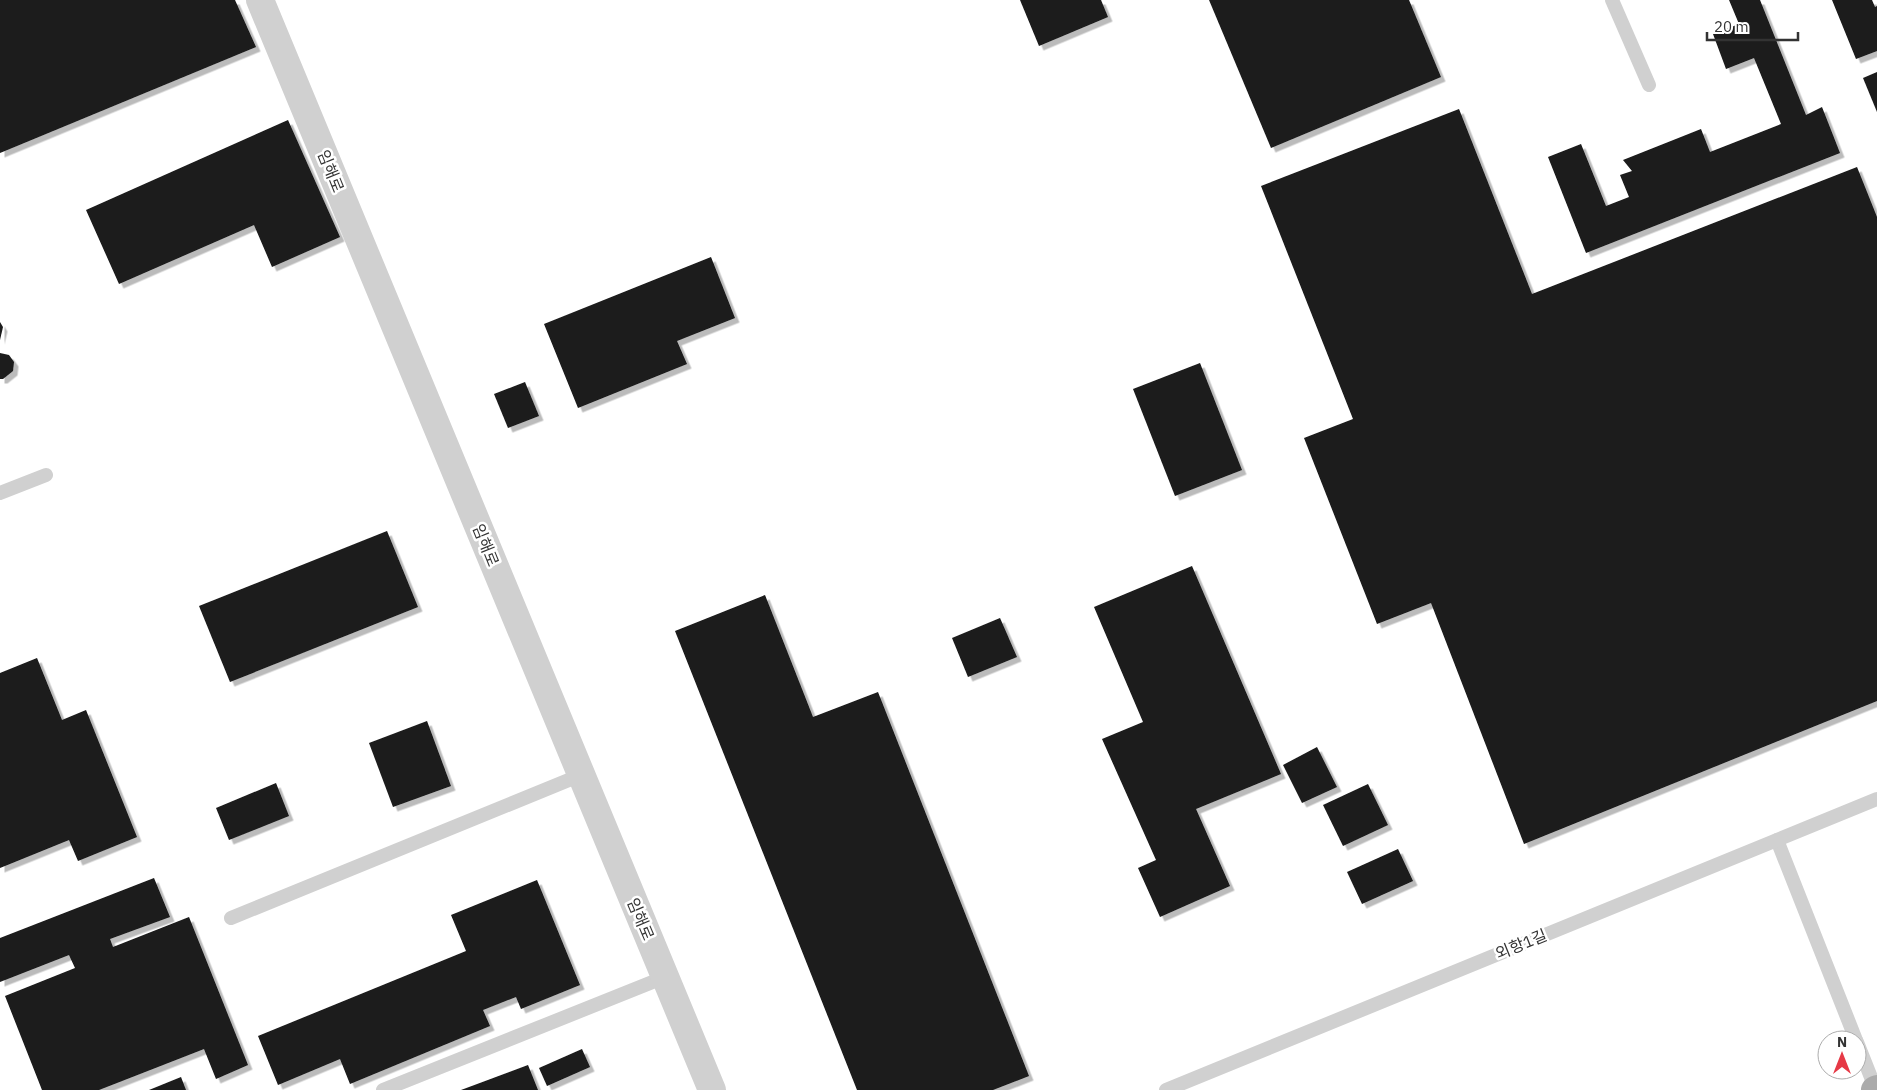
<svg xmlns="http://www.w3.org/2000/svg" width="1877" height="1090" viewBox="0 0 1877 1090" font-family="'IBM Plex Sans','Noto Sans KR',sans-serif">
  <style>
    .building { fill: #1a1a1a; filter: url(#shadow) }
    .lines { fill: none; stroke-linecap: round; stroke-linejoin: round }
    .service { stroke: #d0d0d0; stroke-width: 14 }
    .tertiary { stroke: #d0d0d0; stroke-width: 28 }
    .primary { stroke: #ababab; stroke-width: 28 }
    .labels { text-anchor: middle; stroke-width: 5; stroke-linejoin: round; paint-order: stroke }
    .street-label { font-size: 16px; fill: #333; stroke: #fff }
  </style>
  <defs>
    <filter id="shadow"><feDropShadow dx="4.5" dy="4.5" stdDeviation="0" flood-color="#0004"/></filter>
  </defs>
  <rect width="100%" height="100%" fill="#fff"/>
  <g class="building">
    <polygon points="0,0 235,0 256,47 0,153"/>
    <polygon points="1020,0 1101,0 1108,17 1039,46"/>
    <polygon points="1209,0 1409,0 1441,77 1271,148"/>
    <polygon points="1729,0 1760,0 1806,115 1822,107 1840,153 1586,253 1548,157 1581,144 1606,206 1629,197 1620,175 1632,171 1623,160 1701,129 1710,152 1781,124 1754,58 1726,69 1713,34 1739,24"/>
    <polygon points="1832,0 1872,0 1875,7 1877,6 1877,51 1856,59"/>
    <polygon points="1877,72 1877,112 1863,78"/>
    <polygon points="1459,109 1532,294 1857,167 1877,217 1877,701 1524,844 1431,603 1377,624 1304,438 1353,419 1261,186"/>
    <polygon points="288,120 340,237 272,267 254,225 119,284 86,210"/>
    <polygon points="711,257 735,318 677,341 687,364 578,408 544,324"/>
    <polygon points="0,322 3,327 0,340"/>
    <polygon points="0,353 9,355 14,362 13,371 3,379 0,379"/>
    <polygon points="1200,363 1242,470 1175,496 1133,389"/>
    <polygon points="525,382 539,416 508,428 494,394"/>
    <polygon points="387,531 418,607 230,682 199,606"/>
    <polygon points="1192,566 1281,774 1196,809 1230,886 1160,917 1138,868 1156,860 1102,739 1143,722 1094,607"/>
    <polygon points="765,595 813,717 878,692 1029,1076 993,1090 857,1090 675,631"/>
    <polygon points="1000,618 1017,657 968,677 952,638"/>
    <polygon points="37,658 62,720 86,710 137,837 78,861 69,840 0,868 0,673"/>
    <polygon points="427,721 451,786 393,807 369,743"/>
    <polygon points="1317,747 1337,787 1302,803 1283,765"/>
    <polygon points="276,783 289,816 229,840 216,808"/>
    <polygon points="1368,784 1388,825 1343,846 1323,805"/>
    <polygon points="1398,849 1413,881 1362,904 1347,872"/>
    <polygon points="154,878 170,917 110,939 113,947 189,917 248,1065 216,1079 204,1049 99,1090 42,1090 5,996 75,968 69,955 0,982 0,938"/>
    <polygon points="537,880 580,985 521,1009 516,997 483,1010 490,1026 350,1084 340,1059 278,1085 258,1036 466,951 451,915"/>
    <polygon points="582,1049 590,1067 547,1086 539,1068"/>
    <polygon points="528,1065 538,1090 461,1090"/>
    <polygon points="181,1077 186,1090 149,1090"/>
  </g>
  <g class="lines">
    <g class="service">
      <polyline points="1612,0 1649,85"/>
      <polyline points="0,493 46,475"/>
      <polyline points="1777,840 1856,1040"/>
      <polyline points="231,918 581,775"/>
      <polyline points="1857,1042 1876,1090"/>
      <polyline points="383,1090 665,977"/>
      <polyline points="1166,1090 1877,799"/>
    </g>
    <polyline class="tertiary" points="260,0 712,1090"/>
    <polyline class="primary" points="1875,1090 1877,1089"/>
  </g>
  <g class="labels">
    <g class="street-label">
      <text transform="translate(331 171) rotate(68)" y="6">임해로</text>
      <text transform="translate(486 545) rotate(68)" y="6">임해로</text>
      <text transform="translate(641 919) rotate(67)" y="6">임해로</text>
      <text transform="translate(1521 944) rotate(-22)" y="6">외항1길</text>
    </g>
  </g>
  <g transform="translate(1842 1055)"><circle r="24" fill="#ffffff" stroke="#adadad"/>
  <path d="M0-4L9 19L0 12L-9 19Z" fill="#e63946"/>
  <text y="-8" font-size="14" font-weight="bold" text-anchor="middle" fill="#333333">N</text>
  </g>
  <path d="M1707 32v8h91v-8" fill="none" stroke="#333333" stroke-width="2.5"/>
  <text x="1714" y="32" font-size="15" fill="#333333" stroke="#ffffff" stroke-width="4" paint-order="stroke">20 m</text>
</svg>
